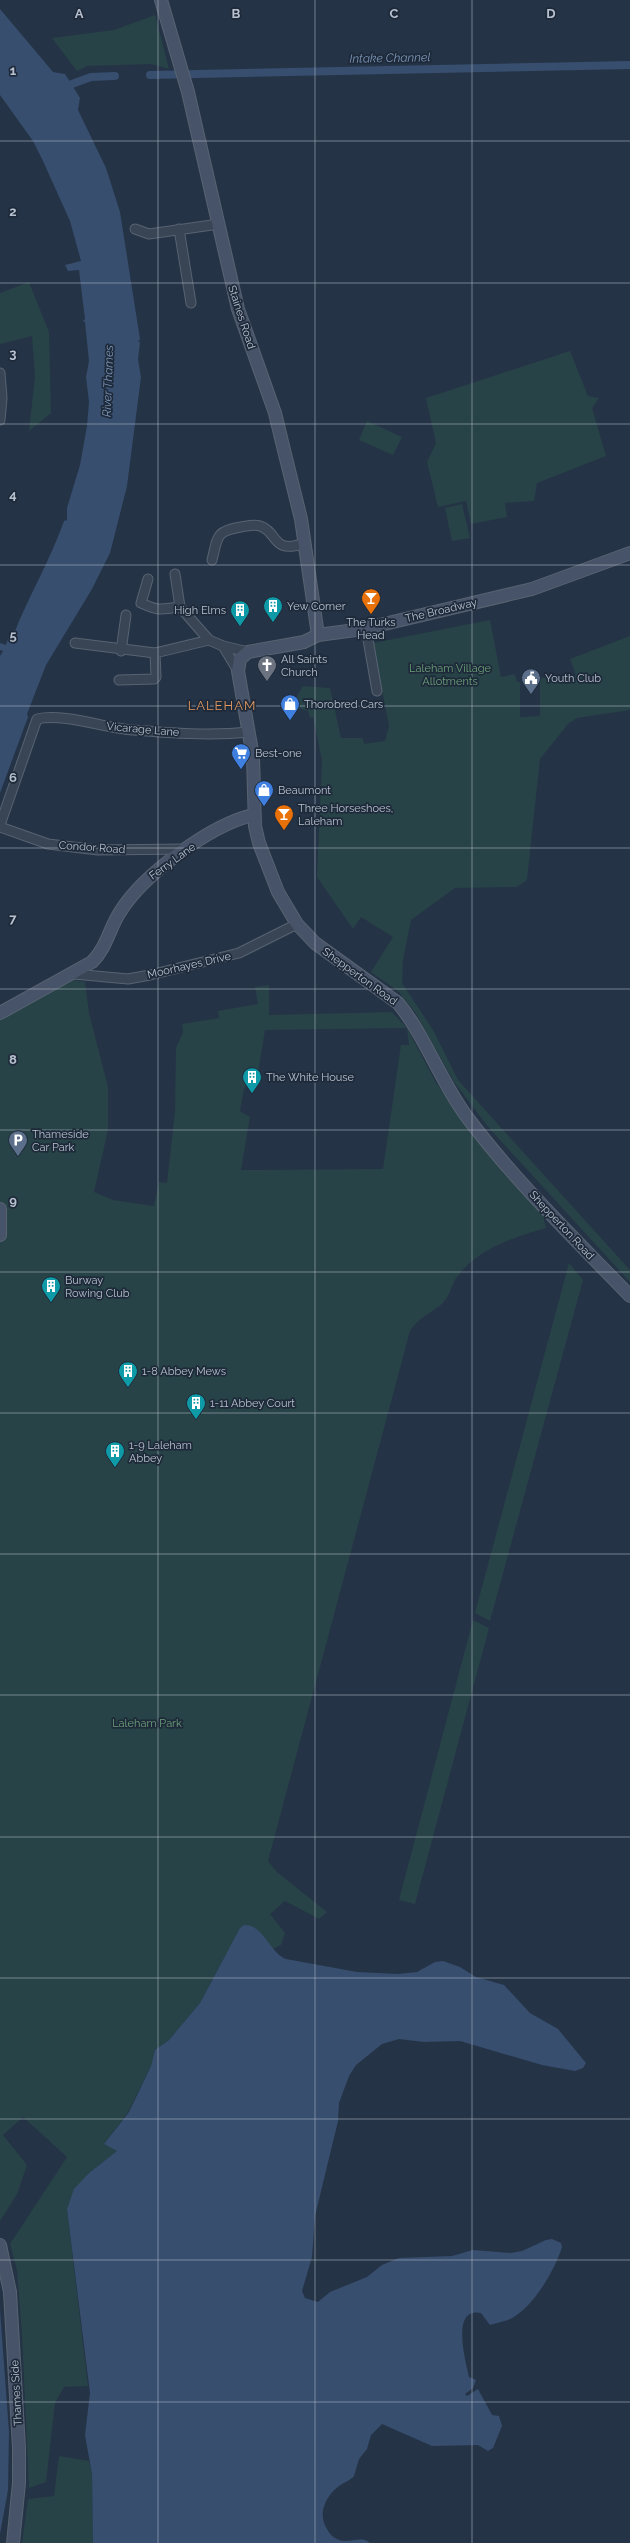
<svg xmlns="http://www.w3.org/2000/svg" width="630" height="2543" viewBox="0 0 630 2543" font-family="Raleway,sans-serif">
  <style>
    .green { fill: #274347; fill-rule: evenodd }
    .water { fill: #374e6e }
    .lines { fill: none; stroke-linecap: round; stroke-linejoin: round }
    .canal { stroke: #374e6e; stroke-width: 8 }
    .street-casing { stroke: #586372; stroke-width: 11 }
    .secondary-casing { stroke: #586372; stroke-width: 14 }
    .street { stroke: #394555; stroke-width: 9 }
    .secondary { stroke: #475368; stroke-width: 12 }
    .grid { fill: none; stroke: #b7c0ce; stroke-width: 1; stroke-opacity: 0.55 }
    .labels { text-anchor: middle; stroke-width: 3.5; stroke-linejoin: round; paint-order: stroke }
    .street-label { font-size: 11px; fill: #b7c0ce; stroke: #1e2a3a }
    .poi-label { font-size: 11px; fill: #b7c0ce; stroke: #1e2a3a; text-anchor: start }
    .park-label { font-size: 11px; fill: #6ca178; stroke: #1e2a3a }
    .water-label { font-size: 12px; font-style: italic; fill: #7c96b8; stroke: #1e2a3a }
    .quarter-label { font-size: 13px; letter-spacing: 1px; fill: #e09860; stroke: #1e2a3a }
    .grid-label { font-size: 13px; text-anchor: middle; font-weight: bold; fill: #b7c0ce; stroke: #1e2a3a; stroke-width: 3.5; stroke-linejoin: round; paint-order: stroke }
  </style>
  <rect width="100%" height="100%" fill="#253346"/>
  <g class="green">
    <polygon points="155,15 169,69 151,64 87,66 77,71 52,38 114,30"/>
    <polygon points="29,282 49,332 51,413 29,431 35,376 32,336 0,344 0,293"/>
    <polygon points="570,351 588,396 599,398 592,408 606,456 537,483 534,501 505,503 507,517 471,524 466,501 438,507 427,462 436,443 426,398"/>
    <polygon points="367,421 402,437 393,455 359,440"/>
    <polygon points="462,504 470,538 452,541 445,508"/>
    <polygon points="490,620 501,677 515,674 517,682 520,682 520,717 540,716 540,678 576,675 570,659 630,636 630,710 577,718 568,724 540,759 527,880 517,887 455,888 411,920 403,960 402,983 433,1030 458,1080 630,1270 630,1282 489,1128 454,1082 415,1012 398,991 371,972 393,937 361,917 353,929 317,877 322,760 313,717 310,718 308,711 291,706 303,686 330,688 341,738 363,738 364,744 385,741 389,726 373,643"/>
    <path d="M73 980 85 982 89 1013 108 1087V1130L94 1192 113 1200 154 1206 159 1182 167 1183 175 1111 176 1048 183 1032 182 1024 219 1018 218 1011 258 1004 255 987 269 985V1015L392 1012 407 1028 435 1081 450 1102 543 1216 546 1228C514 1237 477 1249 457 1277 452 1283 451 1292 446 1299 438 1311 421 1314 410 1331L268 1861 277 1872 327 1912 319 1919 285 1901 270 1914 285 1933 281 1945 268 1951 226 1954 200 2003 169 2040 155 2050 151 2066 128 2112 104 2144 117 2151 89 2173 67 2209 88 2386 64 2387 55 2403 46 2482 29 2488 22 2336 17 2270 10 2244 67 2157 23 2117 3 2135 27 2165 17 2194 0 2221V1020ZM407 1028 409 1045H401L383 1169 241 1170 250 1117 240 1111 244 1089 258 1073 265 1030Z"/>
    <polygon points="569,1263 583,1280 490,1621 475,1613"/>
    <polygon points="473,1620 489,1628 415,1904 399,1900"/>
    <polygon points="59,2456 89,2461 92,2474 93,2543 22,2543 28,2499 54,2496"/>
  </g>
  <g class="water">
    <path d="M0 9 53 72 65 74 80 98 78 110 106 168 120 212 140 339 138 342H140L138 359 141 377 127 486 110 553 92 589 46 665 27 714 28 717 0 793V656L3 651 0 650V643L6 645 9 636H13C28 597 50 561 64 521L67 520V508L80 465 87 426 89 402 86 377 89 361 85 322 83 321 85 319 79 270 68 271 65 265 81 261 70 221 43 161 33 141 0 95Z"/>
    <path d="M244 1925C263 1924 270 1953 286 1959L357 1972 398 1974 417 1972 435 1962 443 1961 460 1967 476 1977 504 1985 530 2013 558 2029 586 2063 583 2068 575 2071 542 2065 460 2041 424 2042 399 2039 382 2044 356 2065 349 2076 339 2103 338 2121 315 2216 312 2257 302 2291 305 2298 318 2302 330 2292 367 2277 382 2265 399 2258 452 2256 473 2250 511 2253 522 2251 546 2240 552 2239 561 2243 562 2247C555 2270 532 2310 508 2320 502 2322 496 2323 490 2325L481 2313C450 2306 466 2363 469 2377L476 2380 473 2388 465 2394 467 2396 478 2389 492 2415 499 2416 502 2426 493 2448 488 2451 478 2445 432 2446 382 2424 371 2435 367 2449 359 2459 354 2476C350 2481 344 2482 339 2486 326 2496 317 2513 327 2529 330 2535 336 2540 343 2541 353 2542 362 2536 370 2543H93L92 2474 85 2435 90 2393 67 2209 74 2189 89 2173 117 2151 104 2144 129 2112 151 2066 155 2050 169 2040 200 2003 240 1928Z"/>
    <polygon points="0,2310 9,2432 8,2490 0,2534"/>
  </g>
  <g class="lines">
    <g class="canal">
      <polyline points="150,75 630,65"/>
      <polyline points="61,88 91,77 115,76"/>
    </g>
    <defs>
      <g id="street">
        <polyline points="135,229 149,234 219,224"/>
        <polyline points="179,229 191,303"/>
        <polyline points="0,373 2,398 0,420"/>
        <path d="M212 560C218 537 215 531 241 527 247 526 254 524 260 526 279 532 271 555 305 543"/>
        <polyline points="175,574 180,607"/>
        <path d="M148 579 141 603C161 612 160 609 180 607L209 640"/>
        <polyline points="366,628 377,691"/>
        <polyline points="75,643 155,653 209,640 223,646 248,652"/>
        <polyline points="223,646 238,671"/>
        <polyline points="121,651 126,615"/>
        <polyline points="119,680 154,679 156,677 155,653"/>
        <path d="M0 825 37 719C64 713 105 728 133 730 171 733 211 736 249 732"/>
        <polyline points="0,827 48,844 98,850 185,849"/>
        <polyline points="74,974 128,979 150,975 239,953 297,924"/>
      </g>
      <g id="secondary">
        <polyline points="161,0 188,92 238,309 275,413 282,442 301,519 318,635"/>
        <path d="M630 553 532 589 363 629 318 635 304 642 248 652 240 659 238 671 253 757 255 826 259 843 278 892 297 924 315 943 398 1003C426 1037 440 1081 467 1117 515 1181 574 1238 630 1296"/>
        <path d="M0 1013 92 962C107 947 109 929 120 912 143 875 210 825 253 815"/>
        <polyline points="0,1209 0,1235"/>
        <polyline points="0,2245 10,2292 19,2448 19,2483 13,2543"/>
      </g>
    </defs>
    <use href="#street" class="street-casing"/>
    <use href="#secondary" class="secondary-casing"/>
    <use href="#street" class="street"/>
    <use href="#secondary" class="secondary"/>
  </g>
  <path class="grid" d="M158 0V2543M315 0V2543M472 0V2543M0 141H630M0 283H630M0 424H630M0 565H630M0 706H630M0 848H630M0 989H630M0 1130H630M0 1272H630M0 1413H630M0 1554H630M0 1695H630M0 1837H630M0 1978H630M0 2119H630M0 2260H630M0 2402H630"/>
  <defs>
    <symbol id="bar-pin" viewBox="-11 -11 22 30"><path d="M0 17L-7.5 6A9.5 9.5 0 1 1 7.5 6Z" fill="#e8710a" stroke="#1e2a3a"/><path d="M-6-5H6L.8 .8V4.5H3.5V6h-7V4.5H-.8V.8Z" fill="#fff"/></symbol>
    <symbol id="building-pin" viewBox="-11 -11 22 30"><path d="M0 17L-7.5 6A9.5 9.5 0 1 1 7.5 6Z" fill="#0f9aa8" stroke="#1e2a3a"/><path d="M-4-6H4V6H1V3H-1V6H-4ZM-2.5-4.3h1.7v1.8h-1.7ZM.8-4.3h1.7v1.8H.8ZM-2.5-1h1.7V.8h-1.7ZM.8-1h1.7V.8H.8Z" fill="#fff"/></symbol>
    <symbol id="church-pin" viewBox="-11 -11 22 30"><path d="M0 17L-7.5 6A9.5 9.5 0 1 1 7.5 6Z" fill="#6b7280" stroke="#1e2a3a"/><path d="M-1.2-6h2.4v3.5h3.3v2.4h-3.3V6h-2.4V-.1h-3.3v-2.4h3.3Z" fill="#fff"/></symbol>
    <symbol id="civic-pin" viewBox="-11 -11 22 30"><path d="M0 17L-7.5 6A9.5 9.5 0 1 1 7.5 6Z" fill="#5c6f8a" stroke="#1e2a3a"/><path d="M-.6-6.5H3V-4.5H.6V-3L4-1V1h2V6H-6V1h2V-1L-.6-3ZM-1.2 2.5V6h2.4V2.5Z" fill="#fff"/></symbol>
    <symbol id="shop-pin" viewBox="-11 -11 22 30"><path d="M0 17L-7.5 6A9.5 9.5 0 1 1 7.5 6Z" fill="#3f7fe0" stroke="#1e2a3a"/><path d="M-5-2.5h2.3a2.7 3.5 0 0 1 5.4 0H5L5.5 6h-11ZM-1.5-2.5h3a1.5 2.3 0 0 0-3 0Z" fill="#fff"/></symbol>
    <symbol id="supermarket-pin" viewBox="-11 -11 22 30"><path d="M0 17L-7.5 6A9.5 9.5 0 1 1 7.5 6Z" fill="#3f7fe0" stroke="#1e2a3a"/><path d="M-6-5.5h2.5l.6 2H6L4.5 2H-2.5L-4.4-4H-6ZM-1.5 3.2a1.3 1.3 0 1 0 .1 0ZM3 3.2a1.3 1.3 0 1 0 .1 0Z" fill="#fff"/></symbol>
    <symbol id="parking-pin" viewBox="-11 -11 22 30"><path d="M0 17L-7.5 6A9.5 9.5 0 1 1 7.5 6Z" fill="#5c6f8a" stroke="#1e2a3a"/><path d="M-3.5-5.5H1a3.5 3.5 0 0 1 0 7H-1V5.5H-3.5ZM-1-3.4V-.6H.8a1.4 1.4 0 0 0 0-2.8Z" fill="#fff"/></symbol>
  </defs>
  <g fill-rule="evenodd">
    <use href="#bar-pin" x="360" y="587" width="22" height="30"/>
    <use href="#building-pin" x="262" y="595" width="22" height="30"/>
    <use href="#building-pin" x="229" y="599" width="22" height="30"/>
    <use href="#church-pin" x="256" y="654" width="22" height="30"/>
    <use href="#civic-pin" x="520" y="667" width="22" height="30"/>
    <use href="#shop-pin" x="279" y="693" width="22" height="30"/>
    <use href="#supermarket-pin" x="230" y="742" width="22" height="30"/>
    <use href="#shop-pin" x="253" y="779" width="22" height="30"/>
    <use href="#bar-pin" x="273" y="803" width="22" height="30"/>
    <use href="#building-pin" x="241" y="1066" width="22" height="30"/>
    <use href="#parking-pin" x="7" y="1129" width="22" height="30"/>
    <use href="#building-pin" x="40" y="1275" width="22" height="30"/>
    <use href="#building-pin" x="117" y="1360" width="22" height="30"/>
    <use href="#building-pin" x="185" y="1392" width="22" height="30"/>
    <use href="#building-pin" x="104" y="1440" width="22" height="30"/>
  </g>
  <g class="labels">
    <g class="street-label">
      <text transform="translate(242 317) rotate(72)" y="4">Staines Road</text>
      <text transform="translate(441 610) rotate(-13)" y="4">The Broadway</text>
      <text transform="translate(143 729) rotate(5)" y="4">Vicarage Lane</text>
      <text transform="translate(92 847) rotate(4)" y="4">Condor Road</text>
      <text transform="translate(172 861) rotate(-36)" y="4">Ferry Lane</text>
      <text transform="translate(189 965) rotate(-13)" y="4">Moorhayes Drive</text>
      <text transform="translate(360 976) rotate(36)" y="4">Shepperton Road</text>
      <text transform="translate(562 1225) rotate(47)" y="4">Shepperton Road</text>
      <text transform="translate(16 2393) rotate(-93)" y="4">Thames Side</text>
    </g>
    <g class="poi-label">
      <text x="287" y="610">Yew Corner</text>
      <text x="226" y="614" text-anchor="end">High Elms</text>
      <text x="371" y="626" text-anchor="middle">The Turks<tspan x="371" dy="13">Head</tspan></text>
      <text x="281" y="663">All Saints<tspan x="281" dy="13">Church</tspan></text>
      <text x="545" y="682">Youth Club</text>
      <text x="304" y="708">Thorobred Cars</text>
      <text x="255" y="757">Best-one</text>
      <text x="278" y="794">Beaumont</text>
      <text x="298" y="812">Three Horseshoes,<tspan x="298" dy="13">Laleham</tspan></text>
      <text x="266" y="1081">The White House</text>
      <text x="32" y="1138">Thameside<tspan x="32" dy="13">Car Park</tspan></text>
      <text x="65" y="1284">Burway<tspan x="65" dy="13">Rowing Club</tspan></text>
      <text x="142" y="1375">1-8 Abbey Mews</text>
      <text x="210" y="1407">1-11 Abbey Court</text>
      <text x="129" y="1449">1-9 Laleham<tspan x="129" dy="13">Abbey</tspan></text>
    </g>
    <g class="park-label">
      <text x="450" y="672">Laleham Village<tspan x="450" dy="13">Allotments</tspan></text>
      <text x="147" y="1727">Laleham Park</text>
    </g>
    <g class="water-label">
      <text transform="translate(390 58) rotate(-1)" y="4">Intake Channel</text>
      <text transform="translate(108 381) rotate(-88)" y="4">River Thames</text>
    </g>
    <g class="quarter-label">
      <text x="222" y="710">LALEHAM</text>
    </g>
  </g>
  <g class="grid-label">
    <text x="79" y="18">A</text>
    <text x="236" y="18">B</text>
    <text x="394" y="18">C</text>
    <text x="551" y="18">D</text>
    <text x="13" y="75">1</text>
    <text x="13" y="216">2</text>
    <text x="13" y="358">3</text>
    <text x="13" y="499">4</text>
    <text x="13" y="640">5</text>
    <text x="13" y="782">6</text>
    <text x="13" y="923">7</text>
    <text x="13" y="1064">8</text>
    <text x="13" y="1205">9</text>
  </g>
</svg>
